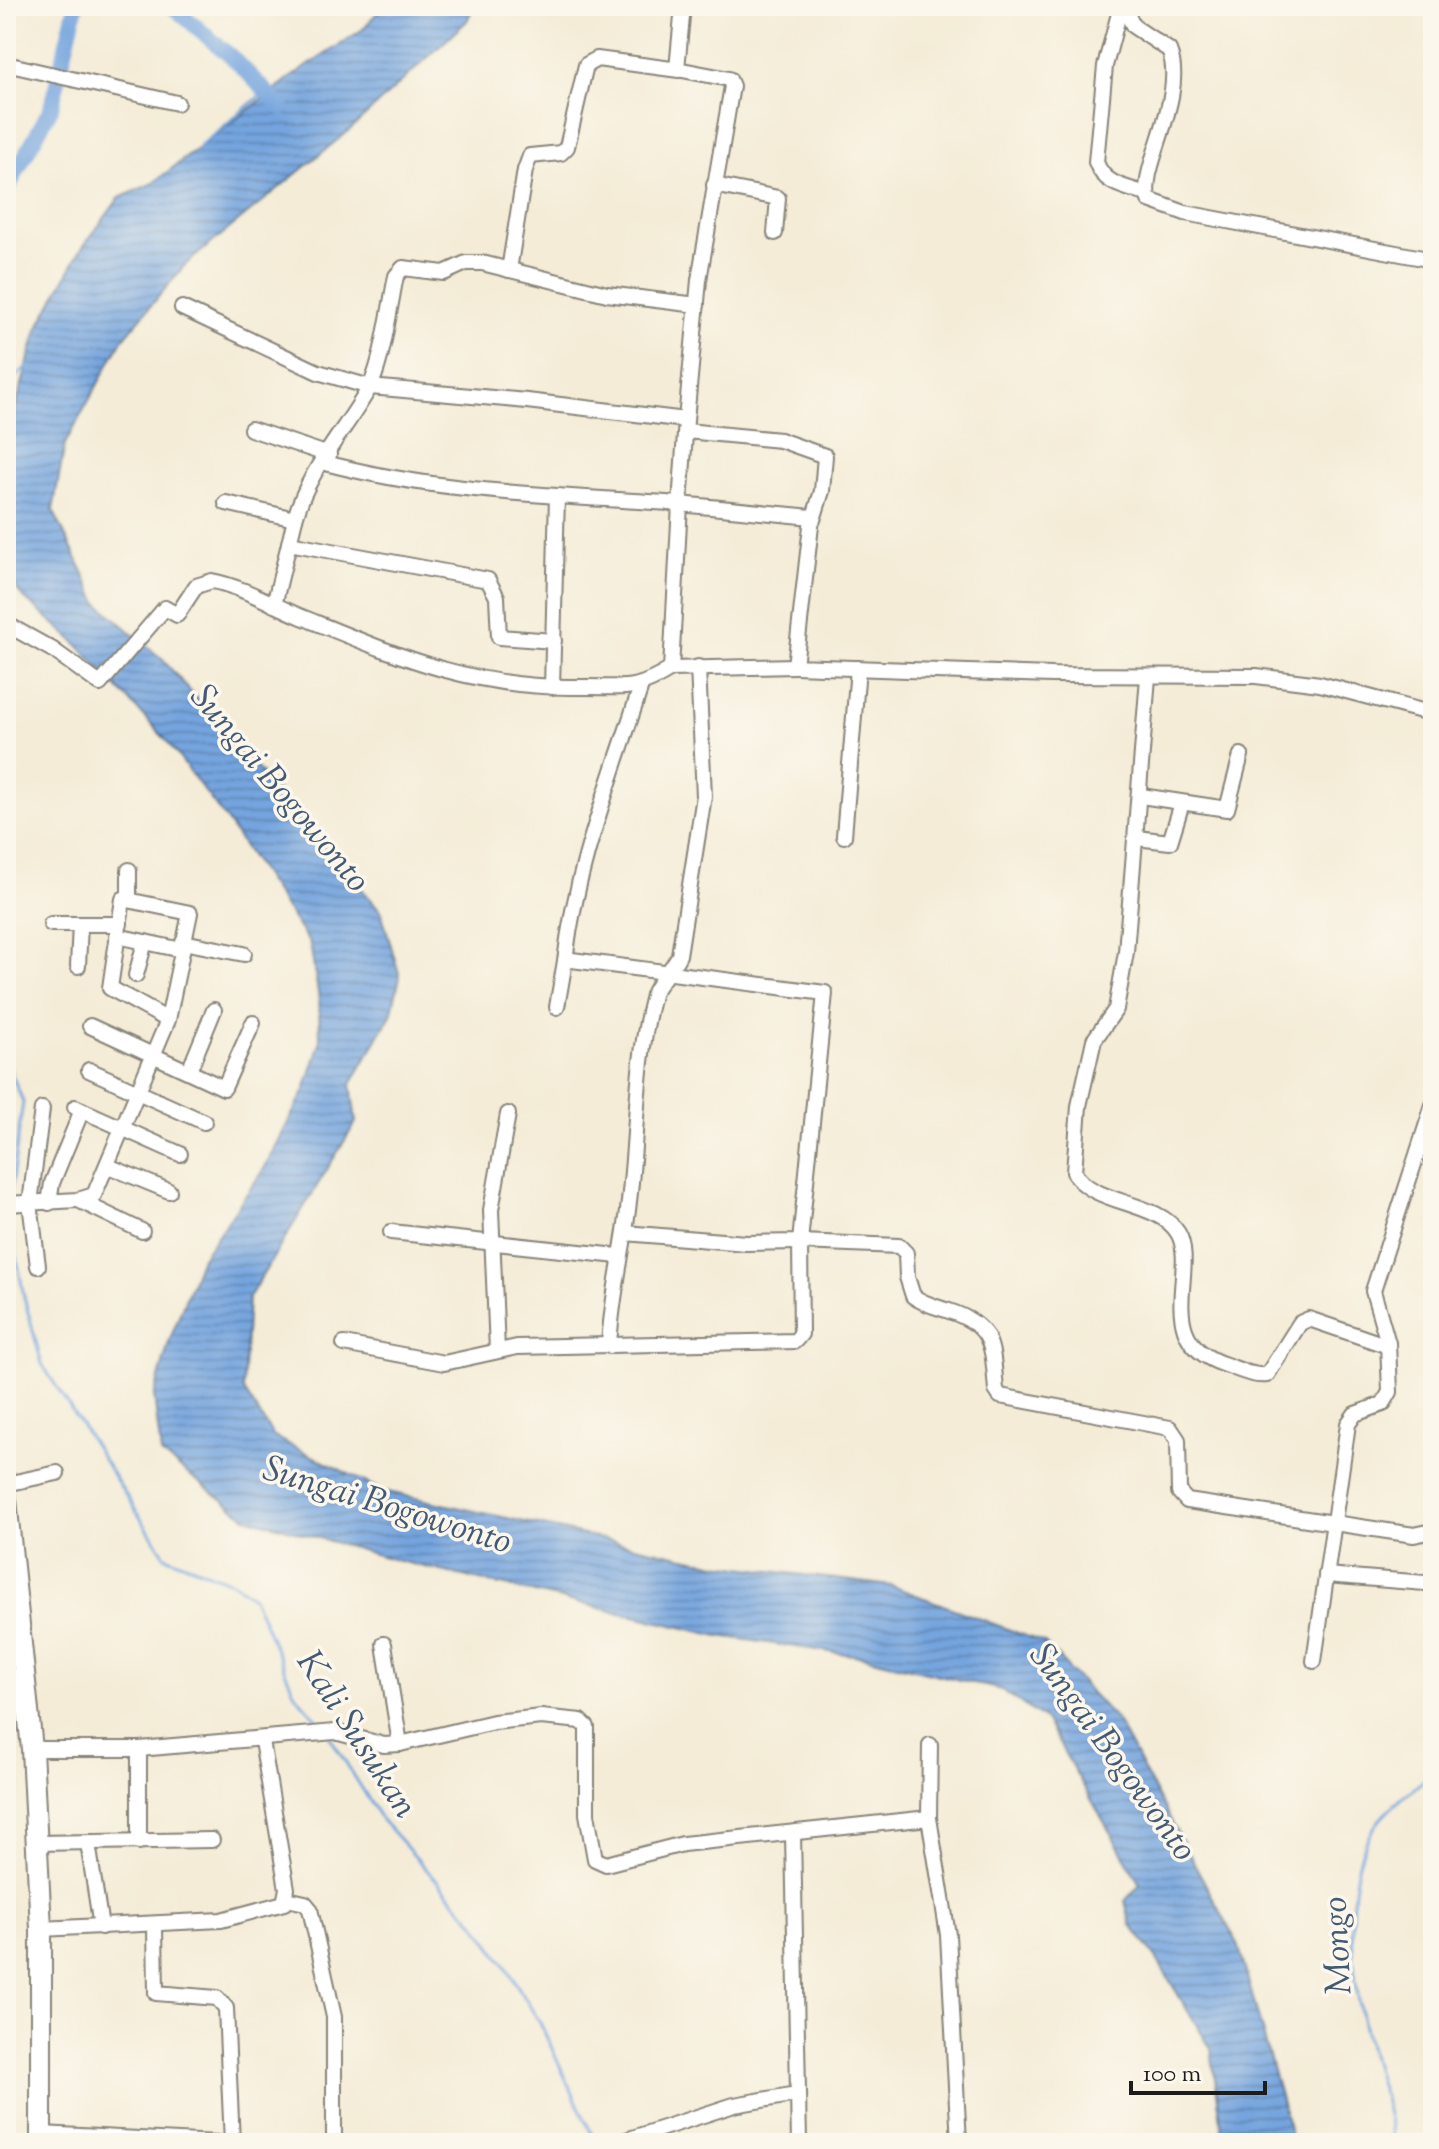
<svg xmlns="http://www.w3.org/2000/svg" width="1439" height="2149" viewBox="0 0 1439 2149" font-family="'Sorts Mill Goudy',serif">
  <style>
    .water { fill: url(#water-rules); stroke: #48607d; stroke-width: 2 }
    .lines { fill: none; stroke-linecap: round; stroke-linejoin: round }
    .stream { stroke: #75a4de; stroke-width: 3 }
    .river { stroke: #75a4de; stroke-width: 16 }
    .minor-casing { stroke: #88847a; stroke-width: 18 }
    .highway-casing { stroke: #88847a; stroke-width: 24 }
    .minor { stroke: #fff; stroke-width: 14 }
    .highway { stroke: #fff; stroke-width: 20 }
    .labels { text-anchor: middle; stroke-width: 7; stroke-linejoin: round; paint-order: stroke }
    .water-label { font-size: 36px; font-style: italic; fill: #445973; stroke: #fbf7ec }
  </style>
  <defs>
    <pattern id="water-rules" width="6" height="5" patternUnits="userSpaceOnUse" patternTransform="scale(2)"><rect width="6" height="5" fill="#75a4de"/><path d="M0 2.5h6" fill="none" stroke="#5f85b3"/></pattern>
  </defs>
  <rect width="100%" height="100%" fill="#fbf7ec"/>
  <filter id="ink" filterUnits="userSpaceOnUse"><feTurbulence type="fractalNoise" baseFrequency=".0125" numOctaves="2"/><feDisplacementMap in="SourceGraphic" scale="16" xChannelSelector="R" yChannelSelector="G"/><feConvolveMatrix kernelMatrix="1 2 1 2 8 2 1 2 1" color-interpolation-filters="sRGB"/></filter>
  <filter id="wash" filterUnits="userSpaceOnUse"><feTurbulence type="fractalNoise" baseFrequency=".006" numOctaves="4" result="noise"/><feDisplacementMap in="SourceGraphic" scale="32" xChannelSelector="R" yChannelSelector="G"/><feGaussianBlur stdDeviation="1.8" result="paint"/><feColorMatrix in="noise" values="0 0 0 0 0 0 0 0 0 0 0 0 0 0 0 0 0 1.4 0 .05"/><feComposite in="paint" operator="in"/></filter>
  <g filter="url(#wash)">
    <rect width="100%" height="100%" fill="#f4ecd7"/>
    <polygon class="water" points="383,6 474,6 467,21 352,128 185,265 122,340 65,444 53,510 98,603 163,660 381,911 400,977 391,1015 351,1084 356,1122 248,1299 243,1389 274,1437 383,1491 717,1564 892,1586 1045,1643 1117,1721 1238,1944 1293,2143 1224,2143 1211,2049 1156,1958 1131,1925 1125,1901 1140,1884 1046,1721 1002,1690 860,1656 719,1636 399,1561 246,1517 161,1454 154,1396 169,1342 200,1260 264,1169 305,1090 320,1043 319,999 310,944 226,820 166,740 73,640 23,597 6,575 6,442 37,330 80,251 119,198 153,183 291,77 363,29"/>
    <g class="lines">
      <g class="stream">
        <polyline points="200,146 266,91"/>
        <polyline points="6,386 29,365"/>
        <polyline points="6,1060 23,1102 9,1201"/>
        <polyline points="8,1208 24,1297 42,1364 165,1556 234,1583 253,1597 295,1694 324,1727"/>
        <polyline points="330,1737 381,1819 474,1922 503,1962 540,2023 596,2143"/>
        <path d="M1393 2143C1389 2106 1375 2073 1366 2036 1352 1977 1339 1872 1378 1822 1393 1803 1415 1788 1433 1773"/>
      </g>
      <g class="river">
        <polyline points="172,6 235,60 282,108"/>
        <polyline points="6,191 51,108 76,6"/>
      </g>
    </g>
  </g>
  <g filter="url(#ink)">
    <g class="lines">
      <defs>
        <g id="minor">
          <polyline points="683,6 677,69 729,79 732,86 699,280 686,420"/>
          <path d="M1121 6 1105 66 1096 162C1104 185 1125 187 1147 194"/>
          <path d="M1124 6 1133 26 1169 50C1188 97 1137 171 1149 200L1185 213 1433 260"/>
          <polyline points="6,64 177,103"/>
          <polyline points="714,185 778,198 775,233"/>
          <polyline points="509,270 525,170 530,156 561,153 567,147 586,65 597,59 679,70"/>
          <polyline points="182,308 318,372 370,387 527,401 686,420 680,504 812,517 795,666 1052,675 1256,676 1320,684 1433,714"/>
          <polyline points="251,429 329,455"/>
          <polyline points="686,431 780,440 825,456 822,491 813,520"/>
          <path d="M322 462C439 494 560 495 680 504L671 669 795 666"/>
          <path d="M226 503 295 519C307 472 344 432 368 390 382 367 390 305 396 276L403 268 444 273 466 263H482L607 294 697 305"/>
          <polyline points="289,543 488,580 497,597 499,637 554,641"/>
          <polyline points="274,605 295,519"/>
          <path d="M6 624 53 650 100 684 165 608 177 615 196 586 212 581C243 587 273 605 302 617 398 656 472 689 579 687 622 686 632 694 671 669"/>
          <path d="M1148 677 1126 952 1116 1009 1094 1040 1079 1106 1074 1172C1091 1205 1158 1200 1178 1233 1199 1269 1150 1341 1226 1365 1238 1369 1253 1377 1267 1375L1300 1323 1309 1319 1388 1346"/>
          <polyline points="552,687 557,496"/>
          <polyline points="1141,796 1227,809 1241,755"/>
          <polyline points="844,836 858,668"/>
          <polyline points="1137,838 1170,842 1182,803"/>
          <polyline points="129,900 129,870"/>
          <polyline points="51,924 120,924"/>
          <polyline points="117,936 182,950"/>
          <polyline points="183,942 244,954"/>
          <path d="M565 961C576 865 612 778 641 686"/>
          <polyline points="78,966 80,924"/>
          <polyline points="136,975 145,942"/>
          <polyline points="557,1007 565,961 572,960 825,993 800,1242 746,1243 625,1233"/>
          <polyline points="90,1026 224,1088 253,1023"/>
          <polyline points="89,1070 204,1122"/>
          <polyline points="189,1071 214,1010"/>
          <polyline points="75,1107 180,1154"/>
          <polyline points="108,1166 169,1191"/>
          <polyline points="78,1200 142,1231"/>
          <polyline points="49,1203 52,1183 82,1110"/>
          <polyline points="6,1204 78,1200 94,1195 168,1020 190,913 123,899 110,988 168,1020"/>
          <polyline points="391,1232 618,1256"/>
          <polyline points="38,1266 30,1203 42,1109"/>
          <path d="M344 1344 444 1363 517 1347 795 1341 801 1334 800 1242 899 1246 906 1253 907 1277 913 1296C923 1304 937 1307 949 1311 995 1326 992 1347 996 1390L1000 1396 1170 1428 1178 1440 1179 1492 1187 1501 1414 1535 1433 1531"/>
          <path d="M609 1346C611 1306 619 1270 625 1231 638 1154 633 1072 653 995 656 984 672 970 679 955L704 796 698 667"/>
          <polyline points="497,1350 491,1210 508,1114"/>
          <polyline points="6,1484 57,1473"/>
          <polyline points="1326,1575 1425,1583"/>
          <polyline points="384,1644 400,1744"/>
          <polyline points="1314,1661 1348,1424 1355,1414 1383,1404 1390,1392 1388,1343 1373,1291 1433,1105"/>
          <polyline points="32,1749 139,1749 335,1732 384,1745 400,1744 494,1722 541,1717 581,1721 587,1727 587,1814 595,1859 606,1864 683,1844 929,1818 948,1935 959,2143"/>
          <polyline points="139,1749 139,1842"/>
          <polyline points="929,1818 930,1745"/>
          <polyline points="793,1834 799,2143"/>
          <polyline points="36,1843 212,1840"/>
          <polyline points="88,1843 101,1927"/>
          <polyline points="287,1899 305,1903 310,1909 334,2017 334,2143"/>
          <polyline points="155,1926 156,1993 217,1998 226,2008 232,2143"/>
          <polyline points="41,1929 221,1920 284,1903 287,1889 262,1741"/>
          <polyline points="41,2134 218,2143"/>
          <polyline points="617,2143 734,2105 797,2094"/>
        </g>
        <polyline id="highway" points="6,1500 32,1749 41,1929 41,2143"/>
      </defs>
      <use href="#minor" class="minor-casing"/>
      <use href="#highway" class="highway-casing"/>
      <use href="#minor" class="minor"/>
      <use href="#highway" class="highway"/>
    </g>
  </g>
  <g class="labels">
    <g class="water-label">
      <text transform="translate(282 787) rotate(50)" y="13">Sungai Bogowonto</text>
      <text transform="translate(388 1503) rotate(17)" y="13">Sungai Bogowonto</text>
      <text transform="translate(359 1733) rotate(57)" y="13">Kali Susukan</text>
      <text transform="translate(1115 1751) rotate(54)" y="13">Sungai Bogowonto</text>
      <text transform="translate(1335 1946) rotate(-93)" y="13">Mongo</text>
    </g>
  </g>
  <rect width="1439" height="2149" fill="none" stroke="#fbf7ec" stroke-width="32"/>
  <path d="M1131 2081v12h134v-12" fill="none" stroke="#1c1c1c" stroke-width="4"/>
  <text x="1143" y="2081" font-size="24" fill="#1c1c1c" stroke="#fbf7ec" stroke-width="6" paint-order="stroke">100 m</text>
</svg>
